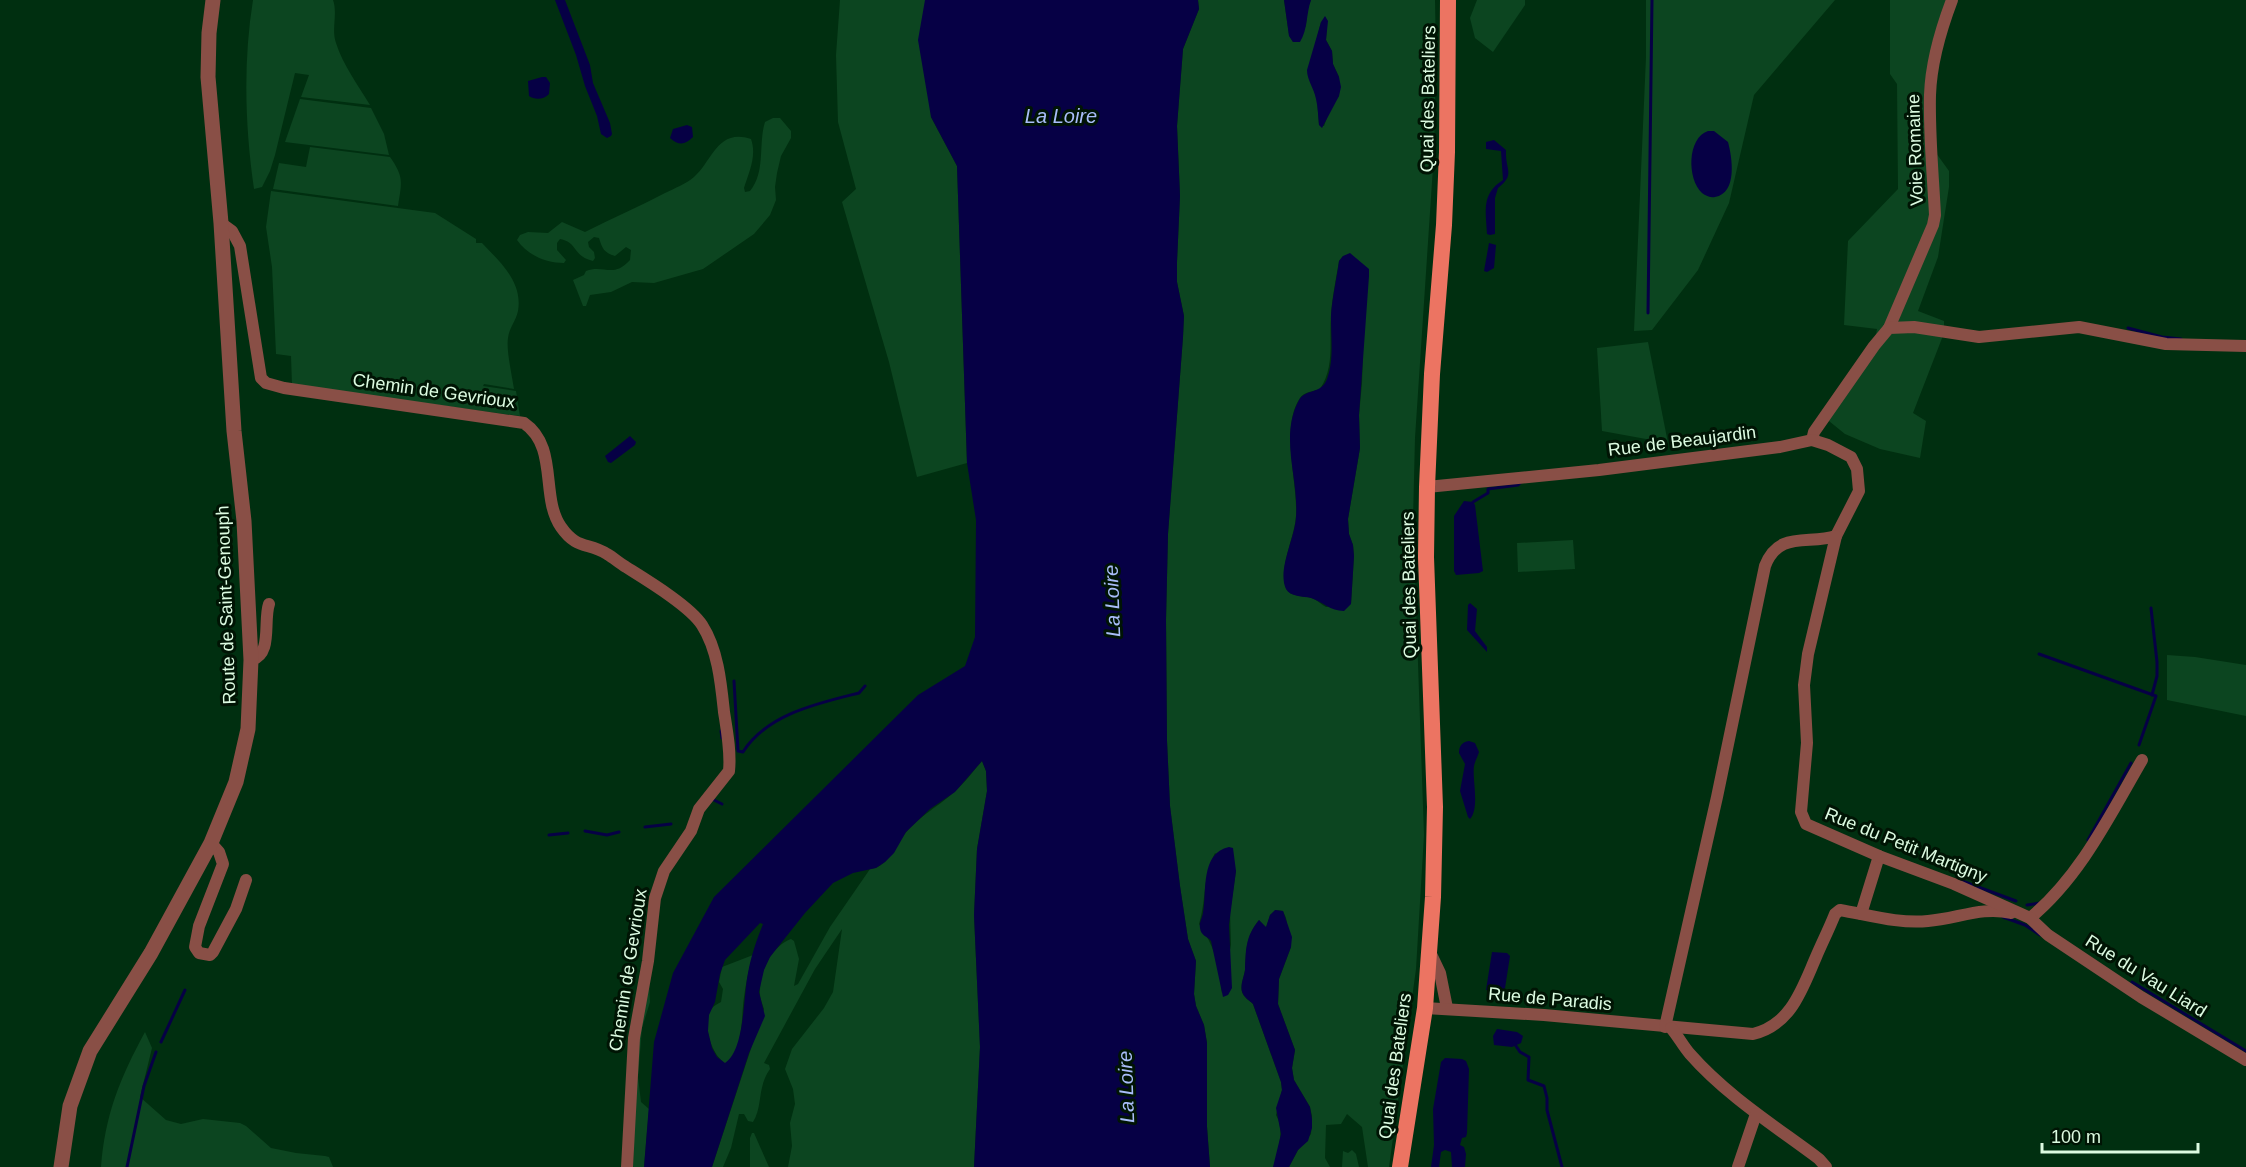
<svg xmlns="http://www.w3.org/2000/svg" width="2246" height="1167" viewBox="0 0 2246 1167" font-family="Arial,sans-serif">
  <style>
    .green { fill: #0c4520; fill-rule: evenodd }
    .water { fill: #060045; fill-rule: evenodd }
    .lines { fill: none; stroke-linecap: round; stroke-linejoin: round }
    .stream { stroke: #060045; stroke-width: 3 }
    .minor { stroke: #894f46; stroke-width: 12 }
    .tertiary { stroke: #894f46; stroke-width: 15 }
    .primary { stroke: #ec7462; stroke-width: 16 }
    .labels { text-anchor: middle; stroke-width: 6; stroke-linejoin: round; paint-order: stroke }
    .street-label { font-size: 18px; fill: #dcfbe1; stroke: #001404 }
    .water-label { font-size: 20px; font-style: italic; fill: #a9bdf9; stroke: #001404 }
  </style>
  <rect width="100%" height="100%" fill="#002f10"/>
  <g class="green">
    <path d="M253 0H333C338 14 331 29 336 43 343 65 358 85 370 105L301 97 309 75 295 73 275 155 270 171 262 187 254 189C245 127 243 62 253 0Z"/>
    <polygon points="840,0 926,0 931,117 957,166 967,463 917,477 889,362 842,202 856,189 838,122 836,55"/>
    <path d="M1198 0H1284L1289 35 1293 42 1306 26 1307 10 1311 0H1435L1436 55 1434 152 1415 438 1413 520 1424 835 1416 969 1389 1167H1368L1362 1127 1347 1114 1341 1124 1326 1125 1325 1158 1330 1167H1289L1298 1150 1311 1134 1312 1116 1310 1107 1294 1080 1292 1068 1295 1050 1278 1004 1279 979 1291 947 1286 918 1283 911 1276 910 1270 915 1266 928 1259 920C1246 936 1246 951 1245 970 1244 978 1239 987 1243 994 1245 998 1250 1001 1253 1004L1281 1082 1282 1090 1276 1115C1285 1130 1278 1147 1275 1164L1273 1167H1210L1207 1127V1043L1204 1025 1196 1006 1194 994 1196 961 1188 939 1180 886 1170 806 1167 741 1166 620 1168 534 1183 337 1184 316 1177 282V262L1180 195 1177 126 1183 49 1199 9ZM1321 22 1327 24 1326 40 1332 51 1333 64 1339 77V96L1330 109 1324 126 1319 125 1317 99 1312 85 1316 42ZM1343 256 1363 351 1362 383 1359 415 1360 448 1348 519 1349 534 1353 545 1354 556 1351 604 1326 607C1322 605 1318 601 1314 599 1306 595 1290 598 1286 588 1278 568 1295 537 1296 516 1298 482 1280 428 1300 398 1304 392 1314 391 1320 389 1335 366 1329 341 1331 316 1332 298 1336 279 1339 261ZM1215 853 1236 871 1230 912 1231 945 1221 993C1222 968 1213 944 1199 924 1207 898 1202 879 1215 853Z"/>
    <polygon points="1477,0 1525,0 1525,5 1493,52 1475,38 1470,18"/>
    <polygon points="1646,0 1835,0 1754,95 1729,203 1698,270 1652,330 1634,331 1646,57"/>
    <polygon points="1890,0 1952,0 1936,58 1931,146 1949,171 1949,187 1938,257 1918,311 1944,321 1944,333 1913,413 1926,421 1920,458 1880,449 1845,434 1824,417 1874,346 1877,329 1844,325 1848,241 1898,189 1897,84 1890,74"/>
    <polygon points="300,99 371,108 384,134 389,155 285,142"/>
    <path d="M773 118H780L791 131V138L781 156 777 173 775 187 776 200 770 215 754 234 703 269 654 283 632 282 611 292 590 295 586 306H583L573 280 584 275 586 271C604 264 613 279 630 260L631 250 626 247 615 256C604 253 602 248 599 238L594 237 588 242 589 247 594 252 595 258 593 261C572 256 578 242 560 239L557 243V250L566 260 564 263C546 263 527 255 517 240L520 235 528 232 548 233 562 222 585 232C612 218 639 207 665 193 675 188 686 184 694 177 712 162 717 128 751 139 757 156 749 172 744 188L745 192 750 191C766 172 758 144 765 122Z"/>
    <path d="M310 147 390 157C404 177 402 182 398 206L273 189 279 163 306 167Z"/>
    <path d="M271 191 435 213 476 239V243H482C500 262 523 282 518 311 516 321 509 328 508 338 506 350 512 375 514 389L484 384 483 386 516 391 520 416 292 385 291 356 276 354 272 267 266 227Z"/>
    <polygon points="1648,342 1668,443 1602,431 1597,348"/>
    <polygon points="1573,540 1575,569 1518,572 1517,543"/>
    <polygon points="2167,655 2195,657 2246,665 2246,716 2167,700"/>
    <path d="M982 761 986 771 987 791 977 849 974 915 980 1047 974 1167H788L792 1146 790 1123 795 1104 793 1089 785 1069 792 1049 824 1008 833 992 842 929 815 969 764 1063 769 1065 770 1069C757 1087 763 1106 753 1122L748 1121 744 1114H739L731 1148 723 1167H712L764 1009C762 1003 759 996 760 990 760 971 772 946 791 939L794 941 799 959 794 986 798 984 830 927 870 869C886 868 894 849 902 838 915 818 937 808 954 792 965 783 973 771 982 761Z"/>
    <path d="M753 955C749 968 746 982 744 997 741 1017 744 1049 726 1064 711 1055 700 1021 713 1007 715 1005 718 1004 721 1002L723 989 719 982 722 967Z"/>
    <polygon points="649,979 650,1002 642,1028 638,1077 641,1102 649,1109 644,1167 633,1167 636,1056"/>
    <path d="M145 1032 152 1048 140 1097 166 1120 181 1124 203 1119 240 1123 246 1126 271 1148 296 1153 325 1156 329 1157 333 1167H101C105 1115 120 1078 145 1032Z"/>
    <polygon points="752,1133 754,1133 769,1167 750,1167 750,1138"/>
    <polygon points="1352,1150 1356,1154 1359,1167 1342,1167 1343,1151 1348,1153"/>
  </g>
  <g class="water">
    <polygon points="555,0 565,0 590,65 593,83 610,123 612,134 611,136 607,138 601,134 597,116 585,86 576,55"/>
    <path d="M925 0H1198L1199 9 1183 49 1177 126 1180 196 1177 262V282L1184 316 1183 337 1168 534 1166 620 1167 741 1170 806 1180 886 1188 939 1196 961 1194 994 1196 1006 1204 1025 1207 1043V1127L1210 1167H974L980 1047 974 915 977 849 987 791 986 771 982 761 955 792 930 809 906 832 894 853 885 862 876 868 853 873 833 883 805 913 770 957 764 970 759 992 765 1016 749 1053 712 1167H644L654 1042 673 973 714 897 918 695 965 666 975 637 976 520 967 463 957 166 931 117 918 40ZM760 923 763 924C757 939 751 956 748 973 743 997 745 1050 725 1063L717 1057 712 1048 708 1031 709 1015 715 1002 720 974 725 960Z"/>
    <path d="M1284 0H1311C1306 14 1308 29 1300 42H1293L1289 36Z"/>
    <path d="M1325 16 1328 21 1326 40 1332 51 1333 64 1339 77 1341 87 1339 96 1322 128 1319 125C1318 116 1318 107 1316 99 1314 88 1307 80 1307 70L1321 22Z"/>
    <path d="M542 77H546L550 83 549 94C543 100 535 100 529 96L528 81Z"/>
    <path d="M687 125 692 127 693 137C685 145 679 146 670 138L673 129Z"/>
    <path d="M1708 131H1714L1728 142C1732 157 1738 193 1715 197 1711 198 1706 196 1702 193 1687 179 1687 138 1708 131Z"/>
    <path d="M1494 140 1506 150C1505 171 1516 174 1498 188L1495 198V234L1490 235 1487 234C1486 210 1481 194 1503 180L1501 151 1486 149V142Z"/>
    <polygon points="1489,243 1496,245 1494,268 1487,272 1484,271"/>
    <path d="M1350 253 1369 269V276L1359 415 1360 448 1348 519 1349 534 1353 545 1354 556 1351 604 1344 611C1330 611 1323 602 1311 598 1303 596 1290 597 1286 589 1277 570 1295 538 1296 517 1299 478 1279 437 1299 400 1306 388 1321 395 1327 379 1334 360 1331 339 1331 319 1331 304 1337 277 1339 261L1343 256Z"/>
    <polygon points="630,436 636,442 635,445 611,463 608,462 605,456"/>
    <polygon points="1464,501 1473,502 1475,505 1483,571 1479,573 1456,575 1454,571 1454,516"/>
    <polygon points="1470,603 1477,609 1475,631 1487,647 1487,652 1467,630 1468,605"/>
    <path d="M1469 741 1475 743 1479 752C1478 756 1475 761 1474 766 1472 779 1480 808 1470 819L1468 817 1460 791 1465 764 1459 753C1459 746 1462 742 1469 741Z"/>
    <path d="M1229 847 1233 848 1236 871 1229 925 1232 988 1228 995 1223 997 1211 941C1207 936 1201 936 1200 928 1199 922 1202 919 1203 913 1207 892 1200 853 1229 847Z"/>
    <path d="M1275 910 1283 911 1292 937 1291 947 1279 979 1278 1004 1295 1050 1292 1068 1294 1080 1310 1107 1312 1119V1128L1308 1141 1298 1150 1289 1167H1273L1281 1134 1276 1108 1282 1090 1281 1082 1253 1004C1250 1001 1245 998 1243 994 1239 987 1244 977 1245 970 1246 950 1245 937 1259 920L1266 927 1270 915Z"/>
    <polygon points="1492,952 1507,953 1510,956 1505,988 1501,993 1486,990"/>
    <polygon points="1497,1029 1517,1032 1523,1036 1521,1043 1512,1047 1494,1045 1493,1036"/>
    <polygon points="1445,1058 1462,1059 1466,1061 1469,1069 1467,1133 1466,1137 1462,1138 1460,1145 1464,1147 1466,1154 1465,1167 1452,1167 1451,1152 1445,1150 1441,1152 1439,1167 1431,1167 1434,1145 1433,1109 1441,1062"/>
  </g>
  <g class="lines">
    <g class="stream">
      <polyline points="1648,313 1652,0"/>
      <polyline points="2128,328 2162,337 2181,339"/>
      <polyline points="1473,502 1488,493 1488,489 1518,485 1521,482"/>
      <polyline points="2151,608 2157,662 2157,676 2152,695"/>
      <polyline points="2039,654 2156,696 2139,745"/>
      <path d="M734 681 738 751 743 752C767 714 819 703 859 693L865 686"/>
      <polyline points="721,731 722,738"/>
      <polyline points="712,799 722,804"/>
      <polyline points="645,827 671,824"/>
      <polyline points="585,831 607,835 619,832"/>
      <polyline points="549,835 568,833"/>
      <polyline points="2088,840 2131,763"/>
      <polyline points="1962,881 2016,901"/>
      <polyline points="2027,905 2040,903"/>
      <polyline points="2003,917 2025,925 2040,935"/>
      <polyline points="2132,982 2246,1051"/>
      <polyline points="161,1042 185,990"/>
      <polyline points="1514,1043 1520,1052 1529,1057 1528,1080 1544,1086 1547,1098 1547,1110 1562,1167"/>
      <polyline points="127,1167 144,1086 156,1052"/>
    </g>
    <g class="minor">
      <path d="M221 223 232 231 240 246 261 378 266 383 284 388 524 423C559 447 540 497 561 527 577 550 588 542 607 554 614 558 619 563 626 567 645 579 690 606 702 625 718 650 721 683 724 712 727 731 731 752 729 771L699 809 691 831 664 871 655 898 648 961 634 1038 627 1167"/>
      <path d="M1889 328 1933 225 1935 215C1933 175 1929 135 1930 95 1931 64 1941 29 1952 0"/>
      <polyline points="1812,440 1814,432 1874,346 1889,328 1914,327 1979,337 2079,327 2166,344 2246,346"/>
      <polyline points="1427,487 1599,470 1780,447 1812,440 1828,445 1851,457 1857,469 1859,491 1836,536"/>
      <path d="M251 660C273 655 263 621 269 604"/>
      <polyline points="211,843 219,852 223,864 199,926 195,947 199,953 210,955 213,952 236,909 246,880"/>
      <polyline points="1861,914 1879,856"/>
      <path d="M2030 918C2080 877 2110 815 2142 760"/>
      <polyline points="1430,952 1440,973 1447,1008"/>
      <path d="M1425 1008 1544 1015 1753 1034C1791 1025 1802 989 1816 957 1822 943 1829 929 1835 914L1840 910C1869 915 1899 924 1928 921 1957 919 1982 906 2011 913"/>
      <path d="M1665 1027 1717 797 1765 566C1779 530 1808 545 1836 536L1808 654 1804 685 1807 743 1801 812 1806 824 1879 856 1954 884 2019 913 2030 918 2048 935 2141 997 2246 1060"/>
      <path d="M1671 1028C1678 1036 1683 1046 1690 1054 1727 1096 1775 1126 1819 1159L1826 1167"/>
      <polyline points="1738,1167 1756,1114"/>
    </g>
    <polyline class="tertiary" points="61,1167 70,1106 90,1051 151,953 211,843 236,782 248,729 251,660 244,521 234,431 221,223 208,77 209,33 213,0"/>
    <polyline class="primary" points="1400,1167 1425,1008 1433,897 1435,807 1426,557 1427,487 1432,374 1444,225 1447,152 1448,0"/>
  </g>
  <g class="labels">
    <g class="street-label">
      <text transform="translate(1428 99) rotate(-89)" y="6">Quai des Bateliers</text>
      <text transform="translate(1915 150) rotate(-92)" y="6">Voie Romaine</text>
      <text transform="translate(434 391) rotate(8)" y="6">Chemin de Gevrioux</text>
      <text transform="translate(1682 441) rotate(-7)" y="6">Rue de Beaujardin</text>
      <text transform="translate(1409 585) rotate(-91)" y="6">Quai des Bateliers</text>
      <text transform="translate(226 605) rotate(-92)" y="6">Route de Saint-Genouph</text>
      <text transform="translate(1906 845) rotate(22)" y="6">Rue du Petit Martigny</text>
      <text transform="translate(628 970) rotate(-81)" y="6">Chemin de Gevrioux</text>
      <text transform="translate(2146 976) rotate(32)" y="6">Rue du Vau Liard</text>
      <text transform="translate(1550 999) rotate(5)" y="6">Rue de Paradis</text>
      <text transform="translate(1395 1066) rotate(-82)" y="6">Quai des Bateliers</text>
    </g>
    <g class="water-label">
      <text x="1061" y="123">La Loire</text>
      <text transform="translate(1112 601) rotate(-92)" y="7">La Loire</text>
      <text transform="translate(1126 1087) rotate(-92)" y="7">La Loire</text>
    </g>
  </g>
  <path d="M2042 1143v9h156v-9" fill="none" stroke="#dcfbe1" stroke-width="3"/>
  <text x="2051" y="1143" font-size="18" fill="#dcfbe1" stroke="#001404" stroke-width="4.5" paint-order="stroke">100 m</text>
</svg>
